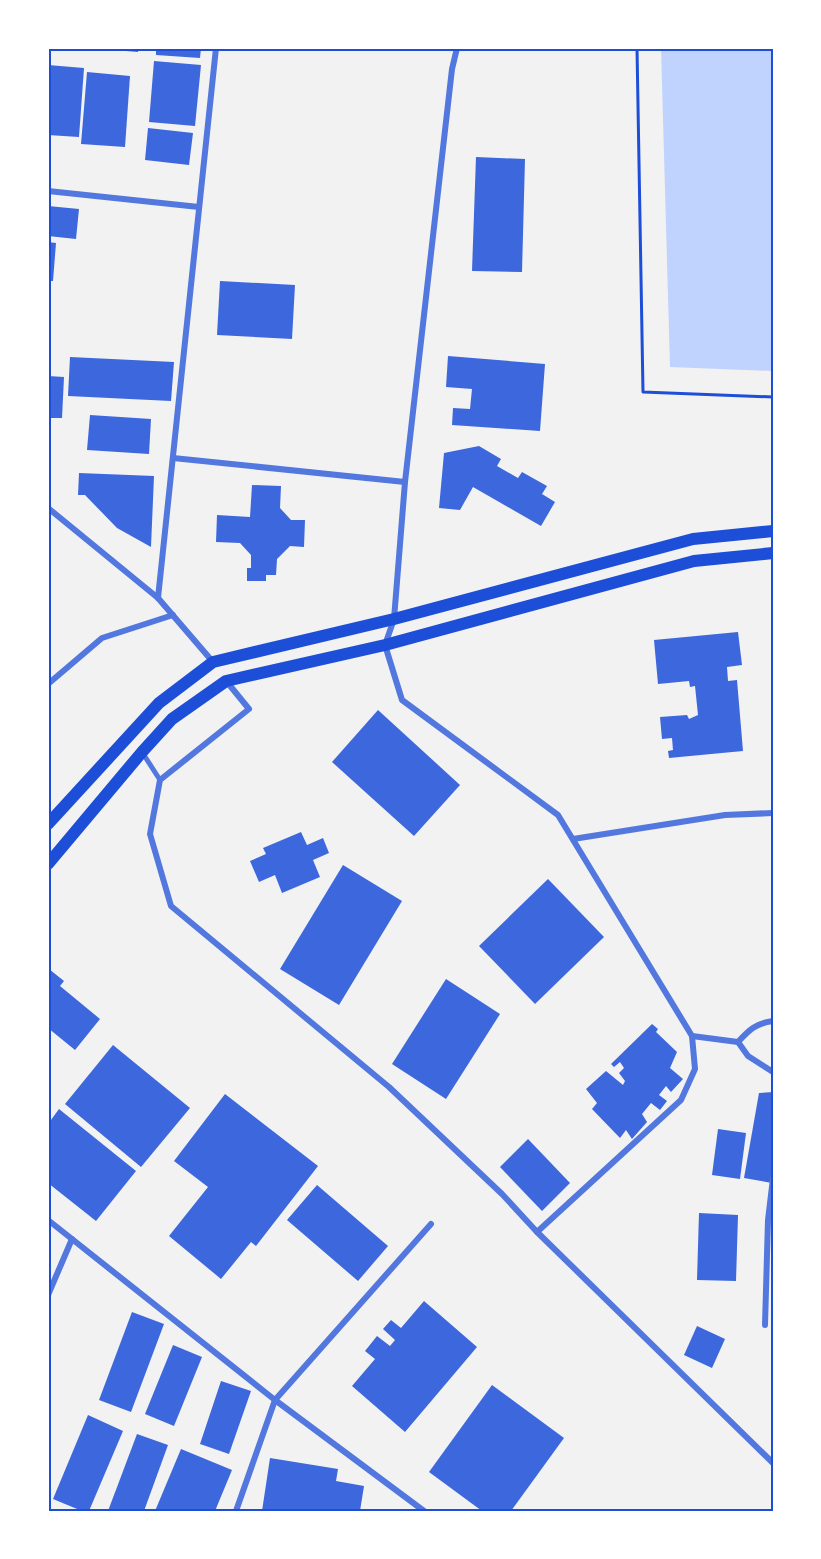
<svg xmlns="http://www.w3.org/2000/svg" width="821" height="1559" viewBox="0 0 821 1559" font-family="Roboto,sans-serif">
  <style>
    .water { fill: #bfd3fe }
    .building { fill: #3d67dc }
    .lines { fill: none; stroke-linecap: round; stroke-linejoin: round }
    .path { stroke: #1d4ed8; stroke-width: 3 }
    .pedestrian { stroke: #5277de; stroke-width: 5 }
    .minor { stroke: #5277de; stroke-width: 6 }
    .secondary { stroke: #1d4ed8; stroke-width: 12 }
    .neatline { fill: none; stroke: #1d4ed8; stroke-width: 2 }
  </style>
  <rect width="100%" height="100%" fill="#f2f2f2"/>
  <polygon class="water" points="661,48 773,48 773,371 670,367"/>
  <g class="building">
    <polygon points="114,48 139,48 138,52 114,50"/>
    <polygon points="156,48 201,48 200,58 156,55"/>
    <polygon points="154,61 201,65 195,126 149,122"/>
    <polygon points="48,65 84,68 79,137 48,135"/>
    <polygon points="87,72 130,76 125,147 81,144"/>
    <polygon points="148,128 193,133 189,165 145,160"/>
    <polygon points="476,157 525,159 522,272 472,271"/>
    <polygon points="48,206 79,209 76,239 48,236"/>
    <polygon points="48,242 56,243 53,281 48,281"/>
    <polygon points="220,281 295,285 292,339 217,335"/>
    <polygon points="448,356 545,364 540,431 452,425 453,408 470,409 472,389 446,387"/>
    <polygon points="70,357 174,362 171,401 68,396"/>
    <polygon points="48,376 64,377 62,418 48,418"/>
    <polygon points="90,415 151,419 149,454 87,450"/>
    <polygon points="479,446 501,459 497,466 518,478 522,472 547,486 542,494 555,502 541,526 473,487 460,510 439,508 444,453"/>
    <polygon points="79,473 154,476 151,547 117,528 85,495 78,495"/>
    <polygon points="252,485 281,486 280,508 291,520 305,520 304,547 290,546 277,559 276,575 266,575 266,581 247,581 247,568 251,568 251,555 240,543 216,542 217,515 250,517"/>
    <polygon points="738,632 742,665 727,667 728,681 737,680 743,751 669,758 668,751 673,750 672,738 662,739 660,717 687,715 689,719 698,715 695,686 690,687 689,681 658,684 654,640"/>
    <polygon points="378,710 460,785 414,836 332,762"/>
    <polygon points="301,832 307,845 323,838 329,853 313,860 320,877 282,893 275,875 259,882 250,861 266,854 263,848"/>
    <polygon points="343,865 402,901 339,1005 280,969"/>
    <polygon points="548,879 604,937 535,1004 479,946"/>
    <polygon points="49,969 64,981 60,986 100,1019 75,1050 48,1028"/>
    <polygon points="446,979 500,1014 446,1099 392,1064"/>
    <polygon points="652,1024 658,1029 656,1032 677,1052 670,1068 683,1079 671,1092 666,1086 659,1095 667,1101 660,1110 651,1103 642,1114 647,1122 632,1139 626,1130 620,1138 592,1109 597,1103 586,1089 606,1071 623,1085 625,1081 619,1073 624,1068 620,1062 614,1067 611,1064"/>
    <polygon points="113,1045 190,1108 141,1167 65,1104"/>
    <polygon points="773,1092 773,1146 772,1183 744,1178 759,1093"/>
    <polygon points="225,1094 318,1166 256,1246 251,1242 221,1279 169,1236 208,1187 174,1161"/>
    <polygon points="59,1109 136,1171 96,1221 48,1183 48,1124"/>
    <polygon points="718,1129 746,1133 740,1179 712,1175"/>
    <polygon points="528,1139 570,1183 542,1211 500,1167"/>
    <polygon points="317,1185 388,1246 358,1281 287,1220"/>
    <polygon points="699,1213 738,1215 736,1281 697,1280"/>
    <polygon points="424,1301 477,1347 405,1432 352,1386 375,1359 365,1351 377,1336 390,1346 395,1340 383,1329 391,1320 401,1328"/>
    <polygon points="132,1312 164,1324 131,1412 99,1400"/>
    <polygon points="697,1326 725,1339 712,1368 684,1355"/>
    <polygon points="173,1345 202,1357 174,1426 145,1414"/>
    <polygon points="221,1381 251,1391 229,1454 200,1444"/>
    <polygon points="492,1385 564,1438 511,1511 482,1511 429,1472"/>
    <polygon points="88,1415 123,1431 89,1511 82,1511 53,1499"/>
    <polygon points="137,1434 168,1445 144,1511 108,1511"/>
    <polygon points="181,1449 232,1470 215,1511 155,1511"/>
    <polygon points="270,1458 338,1469 336,1481 364,1486 360,1511 262,1511"/>
  </g>
  <g class="lines">
    <polyline class="path" points="637,48 643,392 773,397"/>
    <polyline class="pedestrian" points="142,752 160,780"/>
    <g class="minor">
      <polyline points="457,48 452,69 405,482 394,619 385,645 402,700 558,815 692,1036 695,1069 681,1100 537,1232"/>
      <polyline points="48,191 199,207"/>
      <polyline points="173,458 405,482"/>
      <polyline points="48,508 158,598 213,662"/>
      <polyline points="158,598 216,48"/>
      <polyline points="227,682 249,709 160,780 150,834 171,906 389,1087 502,1194 537,1232 773,1463"/>
      <polyline points="48,684 102,638 173,615"/>
      <polyline points="573,839 725,815 773,813"/>
      <polyline points="692,1036 738,1042 748,1056 773,1072"/>
      <path d="M738 1042C749 1030 756 1023 773 1021"/>
      <polyline points="48,1220 275,1400 424,1511"/>
      <polyline points="48,1295 72,1239"/>
      <polyline points="765,1325 768,1220 773,1178"/>
      <polyline points="236,1511 275,1400 431,1224"/>
    </g>
    <g class="secondary">
      <polyline points="48,824 159,703 213,662 394,619 693,539 773,531"/>
      <polyline points="48,864 142,752 172,719 226,681 385,645 694,561 773,553"/>
    </g>
  </g>
  <rect width="821" height="1559" fill="none" stroke="#ffffff" stroke-width="99"/>
  <rect x="50" y="50" width="722" height="1460" class="neatline"/>
</svg>
